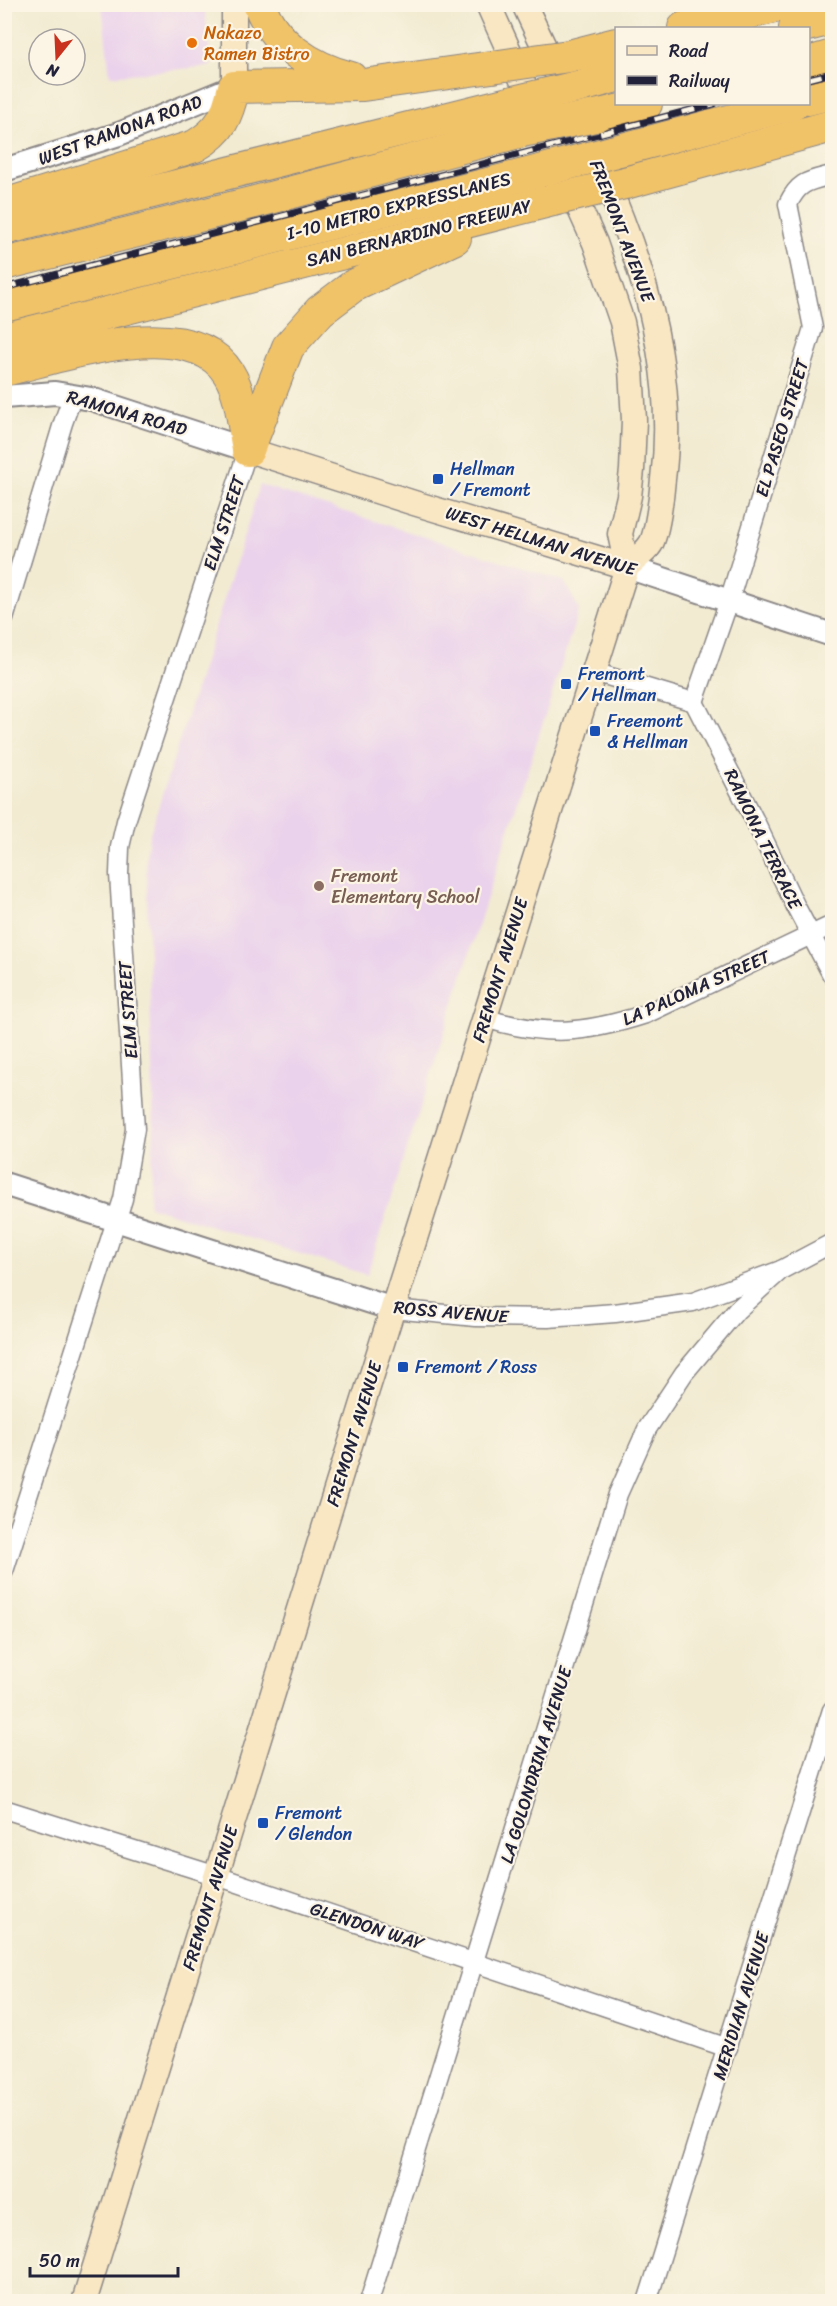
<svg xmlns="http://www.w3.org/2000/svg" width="837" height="2306" viewBox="0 0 837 2306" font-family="Sriracha,sans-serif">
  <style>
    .built { fill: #ead1ec }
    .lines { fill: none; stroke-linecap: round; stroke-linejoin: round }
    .minor-casing { stroke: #8a8686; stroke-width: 21 }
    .tertiary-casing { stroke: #8a8686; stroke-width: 26 }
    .secondary-casing { stroke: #8a8686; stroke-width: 27 }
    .motorway-casing { stroke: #8a8686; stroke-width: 34 }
    .minor { stroke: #fff; stroke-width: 18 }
    .tertiary { stroke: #fff; stroke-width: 22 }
    .secondary { stroke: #f9e7c3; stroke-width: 24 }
    .motorway { stroke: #f1c369; stroke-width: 32 }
    .rail-casing { stroke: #22223b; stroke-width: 7 }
    .rail { stroke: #fcf5e5; stroke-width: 4.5; stroke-dasharray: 14; stroke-linecap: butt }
    .motorway-bridge-casing { stroke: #8a8686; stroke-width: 34; stroke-linecap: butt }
    .motorway-bridge { stroke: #f1c369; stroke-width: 32 }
    .food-dot { fill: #e8710a; stroke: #fcf5e5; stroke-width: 2 }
    .transit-dot { fill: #1a4fb4; stroke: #fcf5e5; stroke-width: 2 }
    .education-dot { fill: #8d6e63; stroke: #fcf5e5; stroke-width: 2 }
    .labels { text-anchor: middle; stroke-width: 4.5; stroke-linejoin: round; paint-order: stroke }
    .food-label { font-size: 18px; fill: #c56008; stroke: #fcf5e5; text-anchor: start }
    .street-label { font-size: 18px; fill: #22223b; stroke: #fcf5e5 }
    .transit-label { font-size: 18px; fill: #164399; stroke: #fcf5e5; text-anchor: start }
    .education-label { font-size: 18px; fill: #785e54; stroke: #fcf5e5; text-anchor: start }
  </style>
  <rect width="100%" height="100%" fill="#fcf5e5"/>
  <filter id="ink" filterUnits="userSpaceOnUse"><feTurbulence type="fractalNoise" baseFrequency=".0167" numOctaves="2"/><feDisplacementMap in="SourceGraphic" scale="12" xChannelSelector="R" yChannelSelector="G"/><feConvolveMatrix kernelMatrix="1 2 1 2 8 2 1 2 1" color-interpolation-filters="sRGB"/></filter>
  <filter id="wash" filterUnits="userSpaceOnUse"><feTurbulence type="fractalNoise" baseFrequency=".008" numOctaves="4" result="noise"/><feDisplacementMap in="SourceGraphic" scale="24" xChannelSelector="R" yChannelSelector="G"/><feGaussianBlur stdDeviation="1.35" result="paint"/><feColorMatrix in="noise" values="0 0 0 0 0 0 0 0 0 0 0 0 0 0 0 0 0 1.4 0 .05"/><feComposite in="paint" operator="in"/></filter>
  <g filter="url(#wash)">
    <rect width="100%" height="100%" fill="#f2ebd2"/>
    <g class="built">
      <polygon points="102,5 204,5 211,66 110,76"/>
      <polygon points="260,485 564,581 579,609 367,1275 149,1206 154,1132 146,856 149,837"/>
    </g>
  </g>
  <g filter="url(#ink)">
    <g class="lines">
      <defs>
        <g id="minor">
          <polyline points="4,619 63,423 73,395"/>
          <polyline points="594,672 694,702 754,819 796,907 832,975"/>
          <path d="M694 702 729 601 813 328 788 204C799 181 809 181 832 175"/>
          <path d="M484 1018C547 1037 584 1034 646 1014L832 925"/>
          <polyline points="393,1309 476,1317 548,1318 615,1313 693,1302 781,1270 832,1243"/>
          <polyline points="4,1571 123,1199 135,1129 119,874 120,847 126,821 248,450"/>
          <polyline points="4,1809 217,1876 728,2048"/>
          <polyline points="369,2302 618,1494 647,1429 684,1373 737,1310 781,1270"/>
          <polyline points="647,2302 832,1710"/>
        </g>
        <g id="tertiary">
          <polyline points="4,170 119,134 234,87"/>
          <polyline points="4,397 55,393 91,399 248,450"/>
          <polyline points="627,567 832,635"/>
          <polyline points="4,1184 393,1309"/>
        </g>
        <g id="secondary">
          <polyline points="234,4 234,87"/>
          <path d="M524 4C592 152 685 311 663 479 662 492 657 536 650 545 645 553 634 560 627 567"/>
          <polyline points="248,450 414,503 627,567"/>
          <polyline points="84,2302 363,1403 627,567 620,534 629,496 632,470 634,420 631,369 622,322 595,243 488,4"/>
        </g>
        <g id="motorway">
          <path d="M259 4C274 44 311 68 351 78"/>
          <polyline points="684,28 787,4"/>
          <polyline points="795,28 832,19"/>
          <polyline points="569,56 616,44"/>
          <polyline points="808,63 832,56"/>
          <polyline points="581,86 616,76"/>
          <polyline points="808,99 832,93"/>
          <polyline points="595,116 646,104"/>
          <polyline points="612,152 793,104"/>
          <polyline points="625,183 832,126"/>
          <path d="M4 205 195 146C222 130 227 116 234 87L363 85 492 67"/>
          <polyline points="4,229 509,103"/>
          <polyline points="4,264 255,202 522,131"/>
          <polyline points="4,305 540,171"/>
          <polyline points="4,339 553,200"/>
          <path d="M4 370C61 357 191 310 229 374 242 395 243 424 248 449"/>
          <polyline points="248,450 288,347 320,311 353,286 455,238"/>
        </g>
      </defs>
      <use href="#minor" class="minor-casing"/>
      <use href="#tertiary" class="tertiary-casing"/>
      <use href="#secondary" class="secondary-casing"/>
      <use href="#motorway" class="motorway-casing"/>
      <use href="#minor" class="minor"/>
      <use href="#tertiary" class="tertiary"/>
      <use href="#secondary" class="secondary"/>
      <use href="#motorway" class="motorway"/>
      <defs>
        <g id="rail">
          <polyline points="808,79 832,73"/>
          <polyline points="4,288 714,104"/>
        </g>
      </defs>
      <use href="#rail" class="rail-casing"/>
      <use href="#rail" class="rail"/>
      <defs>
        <g id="motorway-bridge">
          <polyline points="492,67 569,56"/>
          <polyline points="509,103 581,86"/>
          <polyline points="522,131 595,116"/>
          <polyline points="540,171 612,152"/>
          <polyline points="553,200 625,183"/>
        </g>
      </defs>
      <use href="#motorway-bridge" class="motorway-bridge-casing"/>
      <use href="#motorway-bridge" class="motorway-bridge"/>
    </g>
  </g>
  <circle class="food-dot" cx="192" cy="43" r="6"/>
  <g class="transit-dot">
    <rect x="432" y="473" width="12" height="12" rx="3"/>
    <rect x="560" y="678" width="12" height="12" rx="3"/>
    <rect x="589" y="725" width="12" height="12" rx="3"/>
    <rect x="397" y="1361" width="12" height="12" rx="3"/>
    <rect x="257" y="1817" width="12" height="12" rx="3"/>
  </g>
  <circle class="education-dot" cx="319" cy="886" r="6"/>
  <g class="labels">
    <g class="food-label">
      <text x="204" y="39">Nakazo<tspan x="204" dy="21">Ramen Bistro</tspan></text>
    </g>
    <g class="street-label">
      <text transform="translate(120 130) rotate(-20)" y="6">WEST RAMONA ROAD</text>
      <text transform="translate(399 206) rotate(-14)" y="6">I-10 METRO EXPRESSLANES</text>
      <text transform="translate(622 231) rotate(69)" y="6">FREMONT AVENUE</text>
      <text transform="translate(419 233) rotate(-14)" y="6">SAN BERNARDINO FREEWAY</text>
      <text transform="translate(127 413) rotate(16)" y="6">RAMONA ROAD</text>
      <text transform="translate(782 428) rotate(-73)" y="6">EL PASEO STREET</text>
      <text transform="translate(224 523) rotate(-72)" y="6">ELM STREET</text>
      <text transform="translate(541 541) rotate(17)" y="6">WEST HELLMAN AVENUE</text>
      <text transform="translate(763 839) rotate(64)" y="6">RAMONA TERRACE</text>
      <text transform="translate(500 970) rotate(-73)" y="6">FREMONT AVENUE</text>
      <text transform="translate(696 988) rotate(-24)" y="6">LA PALOMA STREET</text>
      <text transform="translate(128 1010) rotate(-94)" y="6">ELM STREET</text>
      <text transform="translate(451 1312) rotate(5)" y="6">ROSS AVENUE</text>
      <text transform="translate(354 1434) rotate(-73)" y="6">FREMONT AVENUE</text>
      <text transform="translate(536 1765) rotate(-73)" y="6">LA GOLONDRINA AVENUE</text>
      <text transform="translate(210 1898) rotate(-73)" y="6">FREMONT AVENUE</text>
      <text transform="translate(367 1926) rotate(18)" y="6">GLENDON WAY</text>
      <text transform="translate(741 2006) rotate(-73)" y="6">MERIDIAN AVENUE</text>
    </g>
    <g class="transit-label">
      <text x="450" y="475">Hellman<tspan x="450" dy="21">/ Fremont</tspan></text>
      <text x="578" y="680">Fremont<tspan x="578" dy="21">/ Hellman</tspan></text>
      <text x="607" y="727">Freemont<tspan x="607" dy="21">&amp; Hellman</tspan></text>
      <text x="415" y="1373">Fremont / Ross</text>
      <text x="275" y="1819">Fremont<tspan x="275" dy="21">/ Glendon</tspan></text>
    </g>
    <g class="education-label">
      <text x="331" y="882">Fremont<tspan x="331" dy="21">Elementary School</tspan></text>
    </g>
  </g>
  <rect width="837" height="2306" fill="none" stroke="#fcf5e5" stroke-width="24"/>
  <rect x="615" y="27" width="195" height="78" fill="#fcf5e5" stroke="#a5a1a1" stroke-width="1.5"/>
  <rect x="627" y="46" width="30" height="9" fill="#f9e7c3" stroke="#a5a1a1" stroke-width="1.5"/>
  <text x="669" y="57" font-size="18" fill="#22223b">Road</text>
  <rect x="627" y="76" width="30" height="9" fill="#22223b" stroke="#a5a1a1" stroke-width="1.5"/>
  <text x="669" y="87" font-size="18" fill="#22223b">Railway</text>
  <g transform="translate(57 57) rotate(198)"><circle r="28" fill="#fcf5e5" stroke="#a5a1a1" stroke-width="1.5"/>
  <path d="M0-4.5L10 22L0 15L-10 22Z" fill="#c8321e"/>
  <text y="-9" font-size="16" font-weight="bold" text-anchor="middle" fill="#22223b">N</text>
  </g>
  <path d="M30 2267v9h148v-9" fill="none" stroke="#22223b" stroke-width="3"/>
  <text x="39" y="2267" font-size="18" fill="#22223b" stroke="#fcf5e5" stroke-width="4.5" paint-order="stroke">50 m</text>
</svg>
